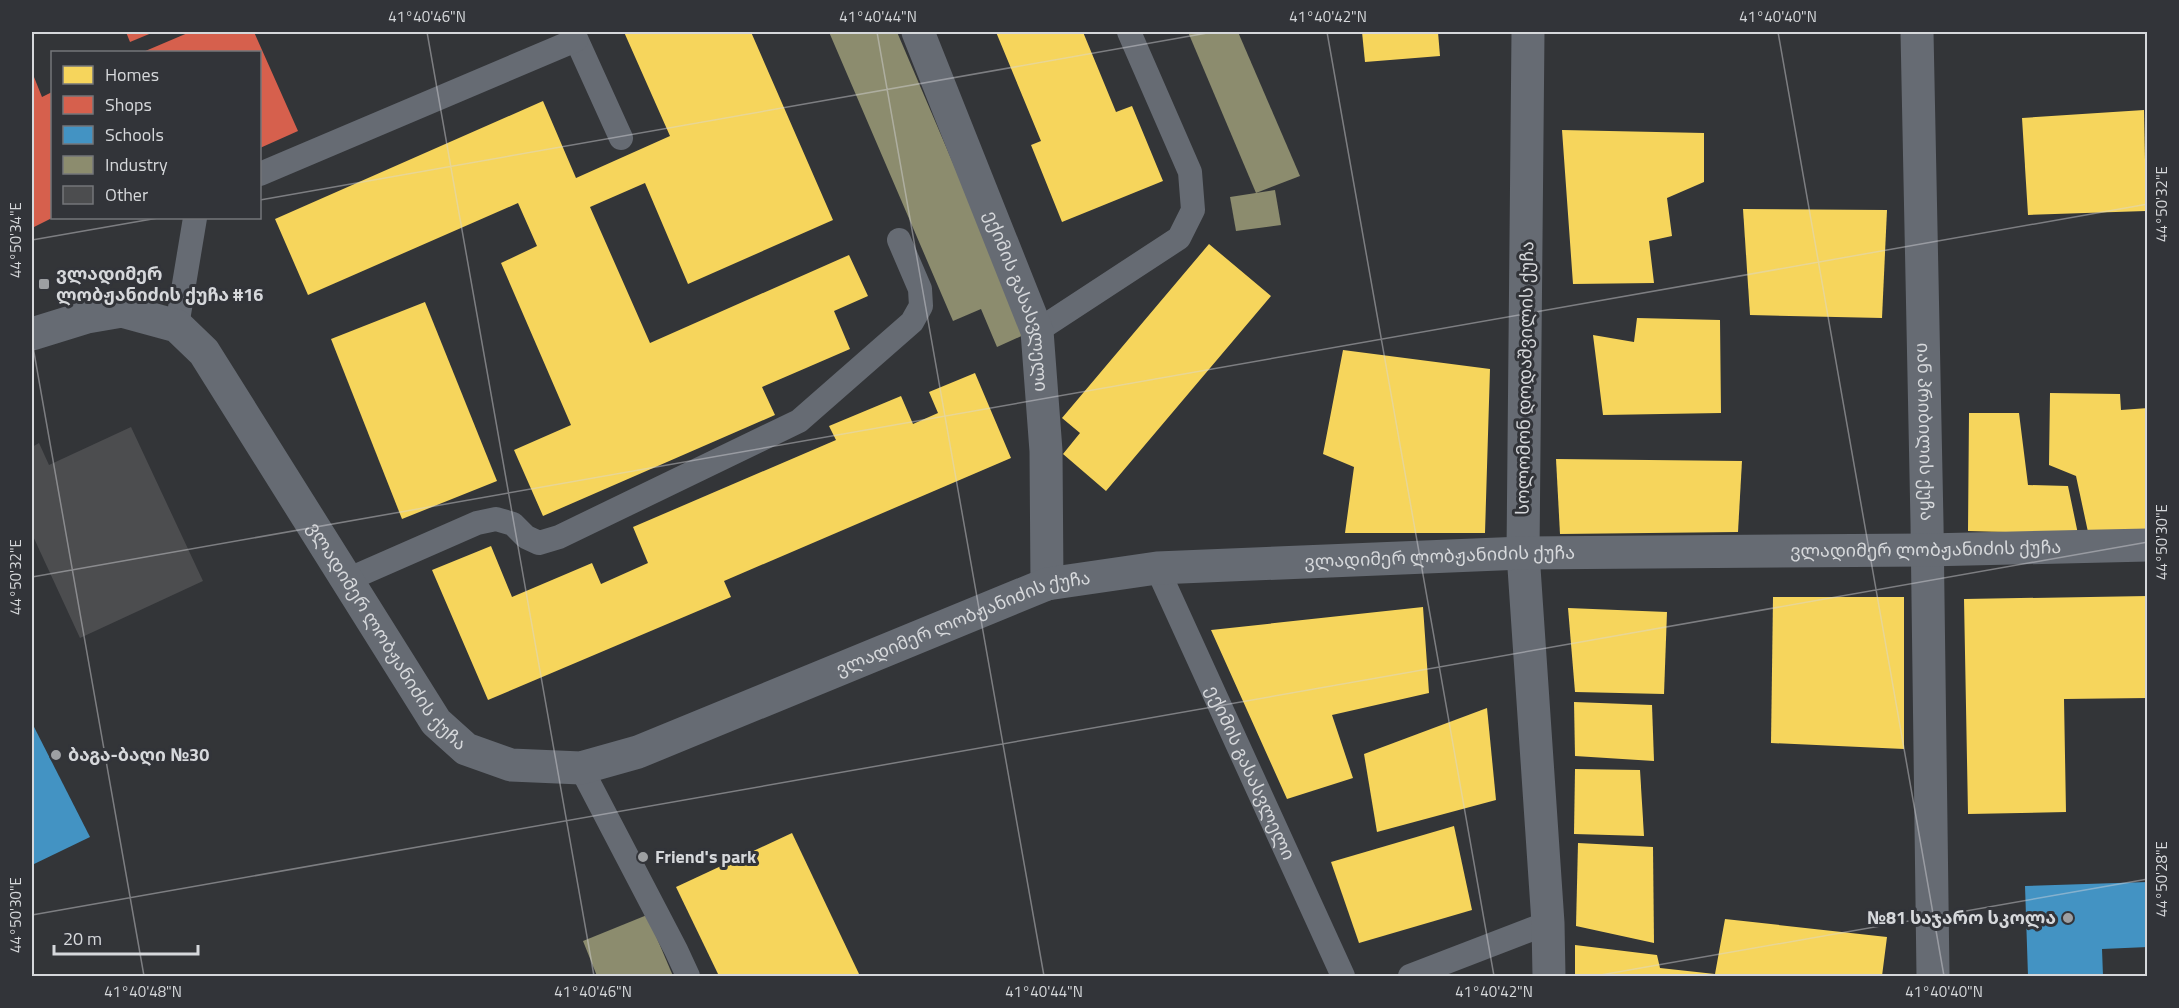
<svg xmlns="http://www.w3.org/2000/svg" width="2179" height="1008" viewBox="0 0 2179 1008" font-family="'Titillium Web','Noto Sans Georgian',sans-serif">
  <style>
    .homes { fill: #f6d55c }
    .shops { fill: #d6604d }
    .schools { fill: #4393c3 }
    .industry { fill: #8c8c6e }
    .building { fill: #4c4d4f }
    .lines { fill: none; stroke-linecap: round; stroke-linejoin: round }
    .service { stroke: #666b73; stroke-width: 24 }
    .minor { stroke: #666b73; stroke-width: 33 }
    .ticks { fill: none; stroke: #d6d8db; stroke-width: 1.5; stroke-opacity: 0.45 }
    .poi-dot { fill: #9d9fa2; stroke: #323439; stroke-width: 2 }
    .labels { text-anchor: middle; stroke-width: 6; stroke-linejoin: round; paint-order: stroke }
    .poi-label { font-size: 18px; font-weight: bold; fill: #d6d8db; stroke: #323439; text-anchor: start }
    .street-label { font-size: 18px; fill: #d6d8db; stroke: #323439 }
    .neatline { fill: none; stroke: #d6d8db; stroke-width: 2 }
    .ticks-label { font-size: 15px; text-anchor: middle; fill: #d6d8db }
  </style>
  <rect width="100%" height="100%" fill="#333538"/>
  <g class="homes">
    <polygon points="624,32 751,32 833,220 688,284 645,183 590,207 650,343 849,255 868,296 834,311 850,349 762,387 775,415 543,516 514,450 571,425 501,263 537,246 518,203 308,295 275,219 543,101 576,178 670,136"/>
    <polygon points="996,32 1083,32 1116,112 1132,106 1163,181 1062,222 1031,145 1041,141"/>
    <polygon points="1362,32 1438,32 1440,56 1365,62"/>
    <polygon points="2144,110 2146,211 2028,215 2022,118"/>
    <polygon points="1562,130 1704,133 1704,182 1667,198 1672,236 1649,241 1654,283 1573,284"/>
    <polygon points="1743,209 1887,210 1882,318 1750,315"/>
    <polygon points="1209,244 1271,296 1106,491 1063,454 1080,433 1062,418"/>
    <polygon points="425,302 497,481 402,519 331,339"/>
    <polygon points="1637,318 1720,320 1721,413 1603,415 1593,335 1634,342"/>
    <polygon points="1343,350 1490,369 1485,533 1345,533 1354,467 1323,454"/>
    <polygon points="975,373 1011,458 724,581 731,597 488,700 432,570 491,546 512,597 592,563 601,584 648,563 633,527 836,440 829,426 901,396 913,424 938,413 929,392"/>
    <polygon points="2050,393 2120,394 2121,410 2148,408 2148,531 2088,532 2076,476 2049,465"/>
    <polygon points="1969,413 2019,413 2028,485 2068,486 2078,534 1968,531"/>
    <polygon points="1556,459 1742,461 1738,532 1560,534"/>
    <polygon points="2148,596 2148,698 2064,699 2066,812 1968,814 1964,599"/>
    <polygon points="1773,597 1904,597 1904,749 1771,743"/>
    <polygon points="1423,607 1429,693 1332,715 1353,778 1287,799 1211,630"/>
    <polygon points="1568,608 1667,612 1664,694 1575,692"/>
    <polygon points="1574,702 1652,705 1654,761 1575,756"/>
    <polygon points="1487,708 1496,800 1377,832 1364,754"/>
    <polygon points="1575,769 1640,770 1644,836 1574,834"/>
    <polygon points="1454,826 1472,910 1359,943 1331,862"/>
    <polygon points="792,833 860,976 719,976 676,887"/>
    <polygon points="1578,843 1653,847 1654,943 1576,926"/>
    <polygon points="1725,919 1887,937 1882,976 1575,976 1575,945 1657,955 1660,968 1715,974"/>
  </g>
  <g class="shops">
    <polygon points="126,32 154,32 130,42"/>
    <polygon points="190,32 254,32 298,131 260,148 260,52 143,52"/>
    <polygon points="32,72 42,97 52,92 52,218 32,228"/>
  </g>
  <g class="schools">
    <polygon points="32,723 90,837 32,865"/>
    <polygon points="2148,882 2148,947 2102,949 2103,976 2028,976 2025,886"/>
  </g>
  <g class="industry">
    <polygon points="829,32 897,32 1026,334 997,347 981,309 953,321"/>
    <polygon points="1188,32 1238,32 1300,176 1256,193"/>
    <polygon points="1275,190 1281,225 1236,231 1230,197"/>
    <polygon points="647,915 673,976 597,976 583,941"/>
  </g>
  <polygon class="building" points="131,427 203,581 80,638 32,534 32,447 39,443 49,465"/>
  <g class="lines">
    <g class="service">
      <polyline points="573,32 621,138"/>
      <polyline points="260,174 576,40"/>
      <polyline points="177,326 195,218"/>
      <polyline points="1037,331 1179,238 1193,210 1190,172 1129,32"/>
      <path id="s1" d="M1157 568 1343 976"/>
      <polyline points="347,580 477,523 496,519 513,524 526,537 539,543 559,537 799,421 912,322 921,306 920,289 899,240"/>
      <polyline points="581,768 676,950 688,976"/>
      <polyline points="1410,976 1548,923"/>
    </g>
    <g class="minor">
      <path id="s2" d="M918 32 1037 331 1046 451 1047 584"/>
      <polyline points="1528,32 1523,553 1548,923 1549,976"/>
      <path id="s3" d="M1917 32 1927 523 1933 976"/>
      <path id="s4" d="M32 334 87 317 122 311 177 326 204 352 436 722 466 749 511 765 581 768 638 752 1047 584 1157 568 1523 553 1927 550 2148 545"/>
    </g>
  </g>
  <path class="ticks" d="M427 32 594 976M877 32 1044 976M1327 32 1494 976M1778 32 1944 976M260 200 1213 32M32 240 158 218M32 341 144 976M32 577 2148 204M32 915 2148 542M1595 976 2148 879"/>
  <g class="poi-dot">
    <rect x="38" y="278" width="12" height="12" rx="3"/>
    <circle cx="56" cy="755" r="6"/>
    <circle cx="643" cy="857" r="6"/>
    <circle cx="2068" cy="918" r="6"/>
  </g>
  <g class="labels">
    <g class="poi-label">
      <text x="56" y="280">ვლადიმერ<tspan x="56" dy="21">ლობჟანიძის ქუჩა #16</tspan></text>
      <text x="68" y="761">ბაგა-ბაღი №30</text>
      <text x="655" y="863">Friend's park</text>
      <text x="2056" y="924" text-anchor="end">№81 საჯარო სკოლა</text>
    </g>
    <g class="street-label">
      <text dy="6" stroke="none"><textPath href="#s2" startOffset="288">ექიმის გასასვლელი</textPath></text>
      <text transform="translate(1525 378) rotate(-89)" y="6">სოლომონ დოდაშვილის ქუჩა</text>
      <text dy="6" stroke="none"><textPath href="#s3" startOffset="400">იან პრიბილის ქუჩა</textPath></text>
      <text dy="6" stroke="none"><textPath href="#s4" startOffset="2164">ვლადიმერ ლობჟანიძის ქუჩა</textPath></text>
      <text dy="6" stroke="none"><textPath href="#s4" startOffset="1678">ვლადიმერ ლობჟანიძის ქუჩა</textPath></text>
      <text dy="6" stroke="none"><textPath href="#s4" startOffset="1192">ვლადიმერ ლობჟანიძის ქუჩა</textPath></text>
      <text dy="6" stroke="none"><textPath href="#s4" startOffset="526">ვლადიმერ ლობჟანიძის ქუჩა</textPath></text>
      <text dy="6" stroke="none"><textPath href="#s1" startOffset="225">ექიმის გასასვლელი</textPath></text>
    </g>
  </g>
  <rect width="2179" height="1008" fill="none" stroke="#323439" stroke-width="66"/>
  <rect x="51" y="51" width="210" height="168" fill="#323439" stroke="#74767a" stroke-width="1.5"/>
  <rect x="63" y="66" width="30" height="18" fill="#f6d55c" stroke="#74767a" stroke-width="1.5"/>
  <text x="105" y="81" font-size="18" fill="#d6d8db">Homes</text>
  <rect x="63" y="96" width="30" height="18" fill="#d6604d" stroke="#74767a" stroke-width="1.5"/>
  <text x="105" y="111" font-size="18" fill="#d6d8db">Shops</text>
  <rect x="63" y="126" width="30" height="18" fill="#4393c3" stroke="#74767a" stroke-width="1.5"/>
  <text x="105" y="141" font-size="18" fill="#d6d8db">Schools</text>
  <rect x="63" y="156" width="30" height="18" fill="#8c8c6e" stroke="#74767a" stroke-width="1.5"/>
  <text x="105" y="171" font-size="18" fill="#d6d8db">Industry</text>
  <rect x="63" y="186" width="30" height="18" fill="#4c4d4f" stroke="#74767a" stroke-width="1.5"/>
  <text x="105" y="201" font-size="18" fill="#d6d8db">Other</text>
  <path d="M54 945v9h144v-9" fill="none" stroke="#d6d8db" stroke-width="3"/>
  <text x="63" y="945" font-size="18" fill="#d6d8db" stroke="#323439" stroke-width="4.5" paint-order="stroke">20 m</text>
  <rect x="33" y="33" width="2113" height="942" class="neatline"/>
  <g class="ticks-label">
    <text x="427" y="22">41°40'46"N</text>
    <text x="878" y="22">41°40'44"N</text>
    <text x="1328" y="22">41°40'42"N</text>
    <text x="1778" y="22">41°40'40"N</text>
    <text transform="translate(2162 204) rotate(-90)" y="5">44°50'32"E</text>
    <text transform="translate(16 240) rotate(-90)" y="5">44°50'34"E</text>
    <text transform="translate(2162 542) rotate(-90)" y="5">44°50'30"E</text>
    <text transform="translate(16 577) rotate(-90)" y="5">44°50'32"E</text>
    <text transform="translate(2162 879) rotate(-90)" y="5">44°50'28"E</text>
    <text transform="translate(16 915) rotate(-90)" y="5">44°50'30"E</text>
    <text x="143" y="997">41°40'48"N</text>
    <text x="593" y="997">41°40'46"N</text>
    <text x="1044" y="997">41°40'44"N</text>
    <text x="1494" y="997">41°40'42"N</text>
    <text x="1944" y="997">41°40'40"N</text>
  </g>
</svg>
